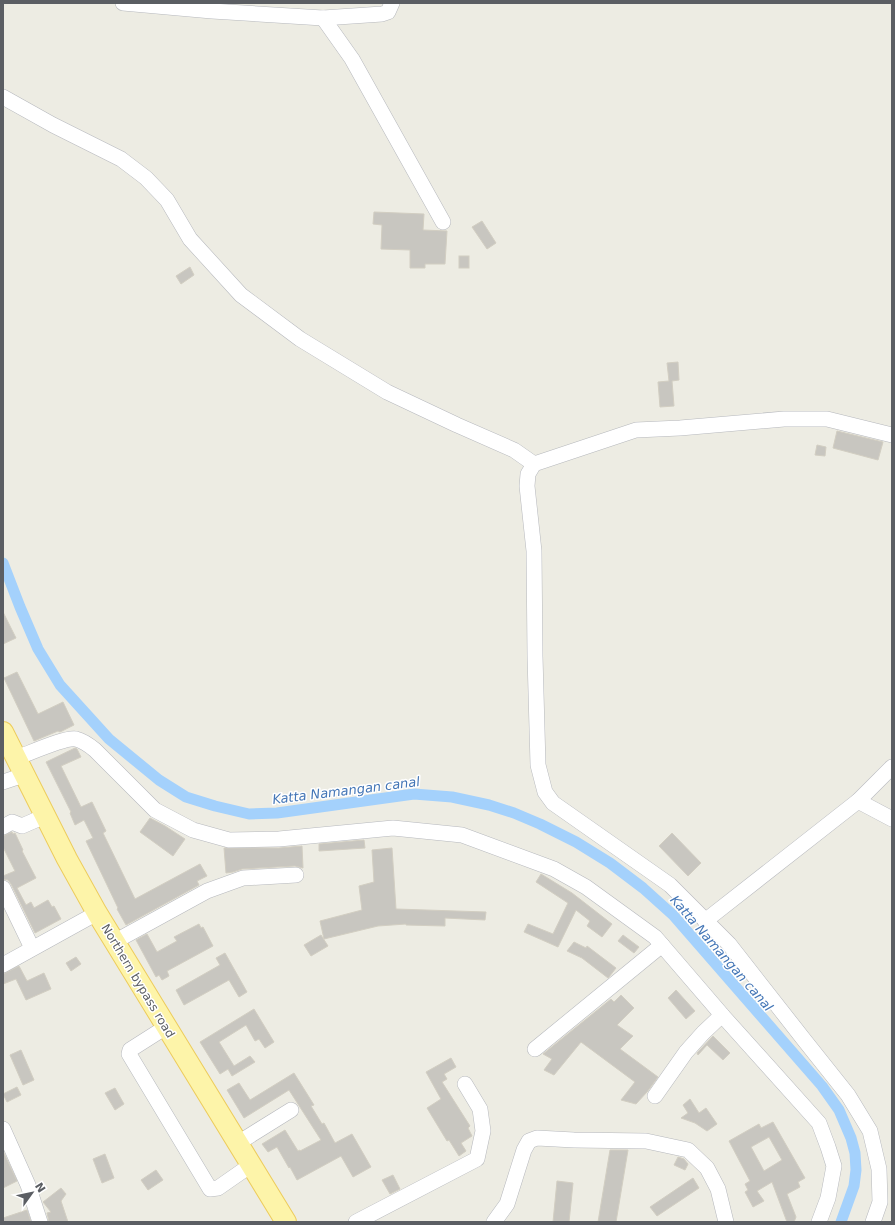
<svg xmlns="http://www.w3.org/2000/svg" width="895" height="1225" viewBox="0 0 895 1225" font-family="'DejaVu Sans',sans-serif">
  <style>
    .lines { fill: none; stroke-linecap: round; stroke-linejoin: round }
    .canal { stroke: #a4d1fc; stroke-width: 11 }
    .building { fill: #c8c6c0; stroke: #d2cec2; fill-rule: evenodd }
    .minor-casing { stroke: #b6b8bd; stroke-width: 16 }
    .major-casing { stroke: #edcc5c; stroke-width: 22 }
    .minor { stroke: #fff; stroke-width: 15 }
    .major { stroke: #fdf4a9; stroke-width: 20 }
    .labels { text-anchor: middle; stroke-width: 3; stroke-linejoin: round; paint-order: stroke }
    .street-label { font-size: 12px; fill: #5b5e63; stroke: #fff }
    .water-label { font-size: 13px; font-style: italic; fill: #4476b6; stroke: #fff }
  </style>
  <rect width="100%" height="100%" fill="#edece3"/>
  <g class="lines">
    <polyline class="canal" points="3,563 20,607 38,649 60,685 109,739 159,780 186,797 215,806 249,814 277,813 414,794 452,797 489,805 514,813 540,824 576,842 610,863 643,888 673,915 822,1086 839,1110 851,1138 855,1153 856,1170 854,1186 841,1222"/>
  </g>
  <g class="building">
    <polygon points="374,212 424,214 423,230 447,231 445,264 425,264 425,268 410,268 410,250 381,249 382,225 373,224"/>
    <polygon points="482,221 496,243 487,249 472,227"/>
    <rect x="459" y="256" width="10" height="12"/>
    <polygon points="190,267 194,275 181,284 176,276"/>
    <polygon points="678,362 679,380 672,381 674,406 660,407 658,382 669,381 667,363"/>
    <polygon points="837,431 883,442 878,460 833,448"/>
    <polygon points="817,445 826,447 825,456 815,455"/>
    <polygon points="3,612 16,638 3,644"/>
    <polygon points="17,672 38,714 63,702 74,725 60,732 58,731 34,741 4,678"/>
    <polygon points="75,748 77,749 81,757 61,766 81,807 92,802 106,831 103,833 135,899 200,864 207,876 197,881 199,885 126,925 117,909 118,908 86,841 93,838 84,820 75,825 70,813 71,812 46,762"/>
    <polygon points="150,818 165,826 185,839 173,856 140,832"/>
    <polygon points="12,832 13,834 15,833 23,850 22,851 36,878 17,888 26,905 31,902 34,908 48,900 52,907 54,906 61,919 35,933 11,884 8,880 3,879 3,876 15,871 3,847 3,836"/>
    <polygon points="672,833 701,863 688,876 659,846"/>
    <polygon points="364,840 365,848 319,851 319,844"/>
    <polygon points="302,846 303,868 295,866 242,869 233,872 226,873 224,848 279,848"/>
    <polygon points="392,848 396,909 486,912 485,920 445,918 445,926 406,925 406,924 378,926 324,939 320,921 362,910 359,886 374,882 372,850"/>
    <polygon points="541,874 572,893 612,924 602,937 587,926 590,921 576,910 558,947 524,932 528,924 553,934 568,903 536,882"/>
    <polygon points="199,924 201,928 203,927 213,946 167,971 169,976 162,980 159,975 156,977 136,940 147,934 157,952 177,941 174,937"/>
    <polygon points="321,935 328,946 311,956 304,945"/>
    <polygon points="623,935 639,947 634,953 618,941"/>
    <polygon points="574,942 586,948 587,946 616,968 609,977 608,978 582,958 567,951"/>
    <polygon points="225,953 247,992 239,997 229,980 184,1005 176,990 220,965 216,958"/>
    <polygon points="76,957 81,964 71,971 66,963"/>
    <polygon points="19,966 27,981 44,973 51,989 26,1000 16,979 3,984 3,974"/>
    <polygon points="676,990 695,1011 686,1019 668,998"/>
    <polygon points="621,995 634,1008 617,1025 633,1036 620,1049 658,1077 647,1092 636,1104 621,1100 635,1082 581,1042 554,1075 544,1070 552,1059 543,1054 611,999 614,1002"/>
    <polygon points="254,1009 274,1042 265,1048 259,1039 255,1041 246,1025 219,1042 234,1066 250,1056 255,1062 232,1076 228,1069 220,1074 200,1042"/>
    <polygon points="713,1036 730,1053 723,1060 707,1045 698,1055 697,1053"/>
    <polygon points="21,1050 34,1080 23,1085 10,1055"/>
    <polygon points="451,1058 456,1067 444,1074 447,1079 442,1082 470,1126 468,1128 472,1136 461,1143 466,1151 459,1156 449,1140 447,1141 427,1108 441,1099 426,1072"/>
    <polygon points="294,1073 314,1105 311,1106 322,1124 324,1123 335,1143 352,1134 371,1167 353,1177 341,1156 297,1180 290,1167 289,1168 277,1147 268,1152 262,1144 285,1130 298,1151 300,1150 300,1151 321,1140 289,1090 244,1118 227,1090 239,1083 250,1100"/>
    <polygon points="17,1087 21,1095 7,1102 3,1094"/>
    <polygon points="115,1088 124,1104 115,1110 105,1093"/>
    <polygon points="690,1099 699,1113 706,1108 717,1124 707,1131 695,1123 681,1118 688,1113 683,1105"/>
    <path d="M773 1122 805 1178 798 1182 800 1187 787 1194 796 1217 794 1222H787L772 1182 757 1191 764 1201 753 1207 745 1192 748 1190 745 1184 750 1181 729 1141 759 1124 761 1128ZM769 1137 782 1160 764 1171 751 1147Z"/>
    <polygon points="610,1150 628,1150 616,1222 598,1222"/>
    <polygon points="3,1151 17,1181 3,1188"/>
    <polygon points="105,1154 114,1178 102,1183 93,1159"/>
    <polygon points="678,1157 684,1159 688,1164 685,1170 674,1165"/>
    <polygon points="156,1170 163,1180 148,1190 141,1180"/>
    <polygon points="393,1175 400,1189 390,1194 382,1180"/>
    <polygon points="693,1178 699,1188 657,1216 650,1207"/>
    <polygon points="557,1181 573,1183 569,1222 553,1222"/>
    <polygon points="61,1188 66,1194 61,1201 68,1222 49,1222 47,1213 51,1212 43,1202"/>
    <polygon points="27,1210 31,1222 3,1222 3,1218"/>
  </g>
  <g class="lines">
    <defs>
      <g id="minor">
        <polyline points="123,3 212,11 323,18 382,14 388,12 392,3"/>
        <polyline points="323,18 352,59 443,222"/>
        <polyline points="3,97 53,125 121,159 146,178 167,200 190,239 241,295 300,339 387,392 457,425 514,450 534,464"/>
        <path d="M16 758C28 754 65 737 76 739 84 741 89 745 95 750L155 810 193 830 229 840 279 839 393 828 462 835 554 869 586 887 655 937 722 1015 819 1123 828 1147 834 1166 828 1198 819 1222"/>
        <polyline points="3,782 24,775"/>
        <polyline points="858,801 892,767"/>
        <polyline points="3,827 12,822 22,826 45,816"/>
        <polyline points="3,888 32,948"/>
        <polyline points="705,921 858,801 892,819"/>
        <polyline points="114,942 207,891 243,878 296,875"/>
        <polyline points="3,965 97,913"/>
        <polyline points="166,1027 133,1048 130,1050 129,1054 210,1189 218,1188 251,1165"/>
        <polyline points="535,1049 662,945"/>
        <polyline points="655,1096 686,1052 703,1033 722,1015"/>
        <polyline points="3,1129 28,1185 40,1222"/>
        <polyline points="238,1143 291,1110"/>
        <polyline points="356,1222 477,1159 483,1131 480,1109 465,1084"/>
        <polyline points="494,1222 507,1204 524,1150 529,1141 537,1138 574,1140 646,1141 688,1150 707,1168 718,1189 726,1222"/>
        <polyline points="873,1222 880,1202 879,1169 870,1131 848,1095 805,1041 729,944 670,885 553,803 545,792 538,765 535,656 534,551 527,486 528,474 534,464 636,430 680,428 784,419 827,419 892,435"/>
      </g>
      <polyline id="major" points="3,732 67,859 97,913 286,1222"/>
    </defs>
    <use href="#minor" class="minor-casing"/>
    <use href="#major" class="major-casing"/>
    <use href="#minor" class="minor"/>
    <use href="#major" class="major"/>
  </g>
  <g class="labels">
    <g class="street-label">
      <text transform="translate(138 981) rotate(59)" y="4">Northern bypass road</text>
    </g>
    <g class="water-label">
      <text transform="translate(346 790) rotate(-7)" y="5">Katta Namangan canal</text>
      <text transform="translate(722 953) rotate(49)" y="5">Katta Namangan canal</text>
    </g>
  </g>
  <rect width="895" height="1225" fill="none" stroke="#5b5e63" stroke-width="8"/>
  <g transform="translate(32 1193) rotate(57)" stroke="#ffffff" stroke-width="3" paint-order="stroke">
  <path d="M0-3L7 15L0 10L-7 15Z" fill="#5b5e63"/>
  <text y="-6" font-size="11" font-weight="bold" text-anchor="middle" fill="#5b5e63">N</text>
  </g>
</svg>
